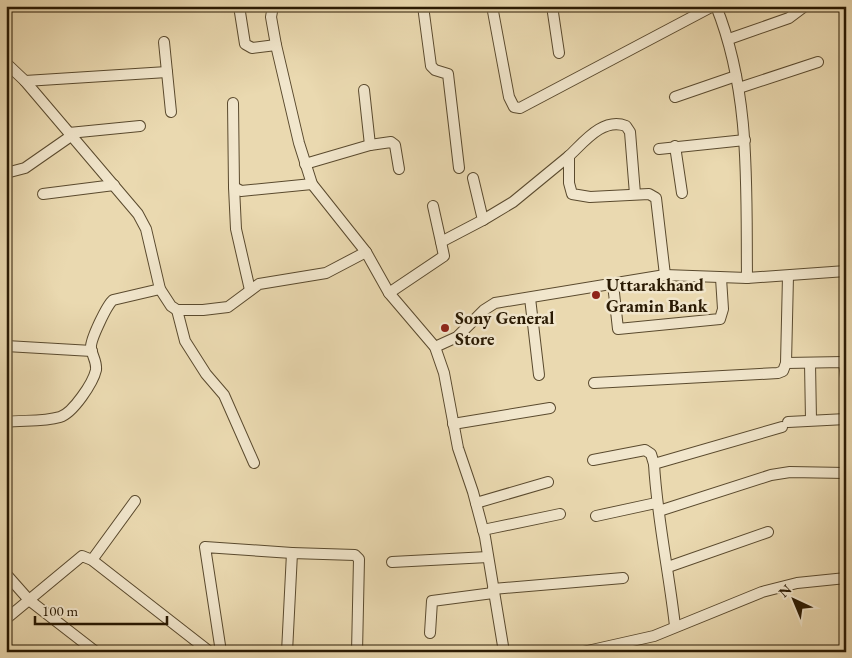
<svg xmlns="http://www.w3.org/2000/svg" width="852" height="658" viewBox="0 0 852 658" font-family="'EB Garamond',serif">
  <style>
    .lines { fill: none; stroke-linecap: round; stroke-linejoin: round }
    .stream { stroke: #766647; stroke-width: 2.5 }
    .minor-casing { stroke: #5a4a2e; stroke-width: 12 }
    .minor { stroke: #f1e6cc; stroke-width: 10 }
    .poi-dot { fill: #8f2418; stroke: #f1e6cc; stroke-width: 2 }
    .labels { text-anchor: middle; stroke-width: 5; stroke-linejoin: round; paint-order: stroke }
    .poi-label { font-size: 18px; font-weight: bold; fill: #2a1a03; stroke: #f1e6cc; text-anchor: start }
  </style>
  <rect width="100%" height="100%" fill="#ead9b0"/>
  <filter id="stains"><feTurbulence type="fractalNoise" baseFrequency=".004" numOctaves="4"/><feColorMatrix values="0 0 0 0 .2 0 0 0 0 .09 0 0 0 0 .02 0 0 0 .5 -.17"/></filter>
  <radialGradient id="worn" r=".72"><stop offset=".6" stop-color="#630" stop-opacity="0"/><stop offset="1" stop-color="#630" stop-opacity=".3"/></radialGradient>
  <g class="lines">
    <polyline class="stream" points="6,539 11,538"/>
    <defs>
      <g id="minor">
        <polyline points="239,6 245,44 252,48 276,45"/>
        <polyline points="273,6 271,17 276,45 299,143 312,184 366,252 389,293 435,347 444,373 458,448 473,492 485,537 504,652"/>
        <polyline points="423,6 431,66 435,70 448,74 459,168"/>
        <polyline points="492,6 509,97 514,107 520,108 713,6"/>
        <polyline points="552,6 559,53"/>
        <polyline points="729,39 789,18 805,6"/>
        <polyline points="164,42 171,112"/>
        <polyline points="6,63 25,81 138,214 146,229 160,289 171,306 177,310 203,310 228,307 259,284 326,273 366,252"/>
        <polyline points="25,81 167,72"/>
        <polyline points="739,88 818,62"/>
        <polyline points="364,90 370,145"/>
        <polyline points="675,97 736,76"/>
        <polyline points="233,103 234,187 241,191 312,184"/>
        <polyline points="69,133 140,126"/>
        <polyline points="675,146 682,193"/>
        <polyline points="659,149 745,140"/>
        <path d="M569 156C584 142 603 117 626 126L630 132 635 194"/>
        <polyline points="305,164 370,145 391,142 395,145 399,169"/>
        <polyline points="6,173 25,168 71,136"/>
        <polyline points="234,187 236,229 250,290"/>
        <polyline points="43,194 114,185"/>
        <polyline points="433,206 441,242"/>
        <polyline points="483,220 513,202 569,156 569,183 572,194 590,197 649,194 656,198 665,275"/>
        <polyline points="747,278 846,271"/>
        <polyline points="613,284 618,329 720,319 723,309 721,278"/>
        <polyline points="389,293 444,256 441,242 483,220 473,178"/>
        <polyline points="530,298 539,375"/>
        <polyline points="177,310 185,341 206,374 224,395 254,463"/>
        <polyline points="6,346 92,351"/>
        <path d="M435 347 457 337 484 310 495 303 665 275 747 278C746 186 751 93 716 6"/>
        <polyline points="786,363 844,362 846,378"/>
        <polyline points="810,363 811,420"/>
        <polyline points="594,383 778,373 783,371 786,363 788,276"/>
        <path d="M6 422C23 420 43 422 60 417 73 413 93 383 96 370 97 361 92 356 91 348 90 340 107 305 113 300L160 289"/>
        <polyline points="788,422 846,419"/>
        <polyline points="453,424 550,408"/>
        <polyline points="593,460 645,450 651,454 654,464"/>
        <polyline points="476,503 548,482"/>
        <polyline points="659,511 771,475 790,472 846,473"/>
        <polyline points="596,516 656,503"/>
        <polyline points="483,530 560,514"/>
        <polyline points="92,560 135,501"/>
        <polyline points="392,562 488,557"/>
        <polyline points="668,567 768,532"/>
        <polyline points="6,574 29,600 96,652"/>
        <polyline points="493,589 623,578"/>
        <polyline points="6,619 82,556 92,560 210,652"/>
        <path d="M675 626C669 572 657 518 654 464L782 427"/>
        <polyline points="430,633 432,601 493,593"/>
        <polyline points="221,652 205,547 292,553"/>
        <polyline points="287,652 292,553 355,555 359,559 357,652"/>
        <polyline points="583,652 654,636 762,592 797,583 846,578"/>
      </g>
    </defs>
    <use href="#minor" class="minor-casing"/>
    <use href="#minor" class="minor"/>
  </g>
  <g class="poi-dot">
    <circle cx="596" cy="295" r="5"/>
    <circle cx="445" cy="328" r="5"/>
  </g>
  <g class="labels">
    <g class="poi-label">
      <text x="606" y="291">Uttarakhand<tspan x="606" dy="21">Gramin Bank</tspan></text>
      <text x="455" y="324">Sony General<tspan x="455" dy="21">Store</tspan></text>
    </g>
  </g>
  <rect width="852" height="658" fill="none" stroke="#ead9b0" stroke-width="25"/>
  <rect x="8" y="8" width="837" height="643" fill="none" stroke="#2a1a03" stroke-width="2.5"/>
  <rect x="12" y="12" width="827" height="633" fill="none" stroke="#2a1a03"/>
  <g transform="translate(794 600) rotate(316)" stroke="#f1e6cc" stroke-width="4" paint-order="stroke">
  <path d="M0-4L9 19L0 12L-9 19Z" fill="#2a1a03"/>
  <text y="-8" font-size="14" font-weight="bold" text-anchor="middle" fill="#2a1a03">N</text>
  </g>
  <path d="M35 616v8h132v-8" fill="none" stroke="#2a1a03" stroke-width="2.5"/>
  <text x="42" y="616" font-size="15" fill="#2a1a03" stroke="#f1e6cc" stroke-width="4" paint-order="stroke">100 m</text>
  <rect width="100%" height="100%" filter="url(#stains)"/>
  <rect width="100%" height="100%" fill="url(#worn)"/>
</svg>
